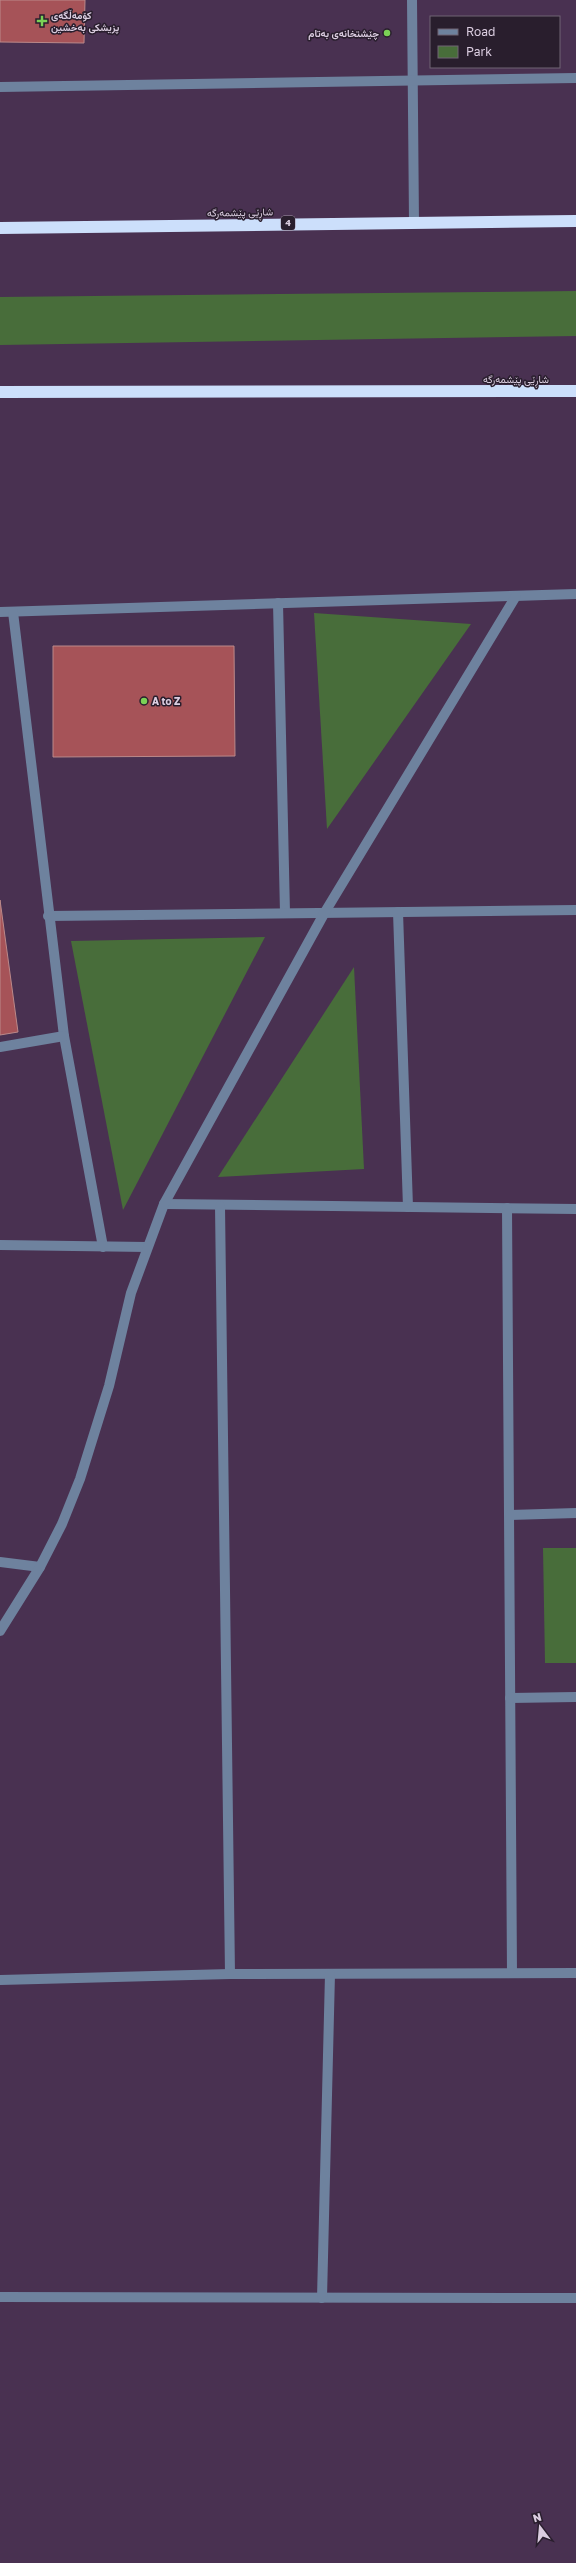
<svg xmlns="http://www.w3.org/2000/svg" width="576" height="2563" viewBox="0 0 576 2563" font-family="'Golos Text',Vazirmatn,sans-serif">
  <style>
    .green { fill: #486d3a }
    .building { fill: #a65358; stroke: #bb898a }
    .lines { fill: none; stroke-linecap: round; stroke-linejoin: round }
    .minor { stroke: #6e829e; stroke-width: 10 }
    .highway { stroke: #ccdffb; stroke-width: 12 }
    .poi-dot { fill: #7bd156; stroke: #291e2d; stroke-width: 1.5 }
    .labels { text-anchor: middle; stroke-width: 3; stroke-linejoin: round; paint-order: stroke }
    .shield { fill: #291e2d; stroke: #a698aa; stroke-width: 1 }
    .shield-label { font-size: 9px; font-weight: bold; fill: #dbcde0 }
    .poi-label { font-size: 10px; font-weight: bold; fill: #dbcde0; stroke: #291e2d; text-anchor: start }
    .street-label { font-size: 10px; fill: #dbcde0; stroke: #291e2d }
  </style>
  <rect width="100%" height="100%" fill="#493151"/>
  <g class="green">
    <polygon points="576,291 576,336 0,345 0,297"/>
    <polygon points="314,613 471,624 327,829"/>
    <polygon points="265,937 123,1210 71,941"/>
    <polygon points="354,967 364,1169 218,1177"/>
    <polygon points="543,1548 576,1548 576,1663 545,1663"/>
  </g>
  <g class="building">
    <polygon points="0,0 85,0 84,43 0,42"/>
    <polygon points="53,646 234,646 235,756 53,757"/>
    <polygon points="0,900 18,1032 0,1035"/>
  </g>
  <g class="lines">
    <g class="minor">
      <polyline points="412,0 414,222"/>
      <polyline points="0,87 576,78"/>
      <polyline points="278,603 285,913"/>
      <polyline points="0,612 576,594"/>
      <polyline points="13,612 64,1036 103,1247"/>
      <polyline points="398,912 408,1207"/>
      <polyline points="48,916 576,910"/>
      <polyline points="0,1047 64,1036"/>
      <polyline points="164,1204 576,1209"/>
      <polyline points="220,1206 230,1974"/>
      <polyline points="507,1208 512,1973"/>
      <polyline points="0,1245 147,1247"/>
      <polyline points="510,1515 576,1513"/>
      <polyline points="0,1562 40,1567"/>
      <polyline points="0,1631 40,1567 62,1524 80,1479 109,1386 131,1293 164,1204 325,912 516,596"/>
      <polyline points="510,1698 576,1697"/>
      <polyline points="0,1980 230,1974 576,1973"/>
      <polyline points="0,2297 576,2298"/>
      <polyline points="322,2298 330,1974"/>
    </g>
    <g class="highway">
      <polyline points="0,228 576,221"/>
      <polyline points="0,392 576,391"/>
    </g>
  </g>
  <g class="poi-dot">
    <path d="M40 15h4v4h4v4h-4v4h-4v-4h-4v-4h4z"/>
    <circle cx="387" cy="33" r="4"/>
    <circle cx="144" cy="701" r="4"/>
  </g>
  <g class="labels">
    <rect class="shield" x="281" y="216" width="14" height="14" rx="3"/>
    <g class="shield-label">
      <text x="288" y="226">4</text>
    </g>
    <g class="poi-label">
      <text x="51" y="19">کۆمەڵگەی<tspan x="51" dy="12">پزیشکی بەخشین</tspan></text>
      <text x="379" y="37" text-anchor="end">چێشتخانەی بەتام</text>
      <text x="152" y="705">A to Z</text>
    </g>
    <g class="street-label">
      <text transform="translate(240 212) rotate(-1)" y="4">شاڕێی پێشمەرگە</text>
      <text x="516" y="383">شاڕێی پێشمەرگە</text>
    </g>
  </g>
  <rect x="430" y="16" width="130" height="52" fill="#291e2d" stroke="#706475"/>
  <rect x="438" y="29" width="20" height="6" fill="#6e829e" stroke="#706475"/>
  <text x="466" y="36" font-size="12" fill="#dbcde0">Road</text>
  <rect x="438" y="46" width="20" height="12" fill="#486d3a" stroke="#706475"/>
  <text x="466" y="56" font-size="12" fill="#dbcde0">Park</text>
  <g transform="translate(540 2527) rotate(344)" stroke="#291e2d" stroke-width="3" paint-order="stroke">
  <path d="M0-3L7 15L0 10L-7 15Z" fill="#dbcde0"/>
  <text y="-6" font-size="11" font-weight="bold" text-anchor="middle" fill="#dbcde0">N</text>
  </g>
</svg>
